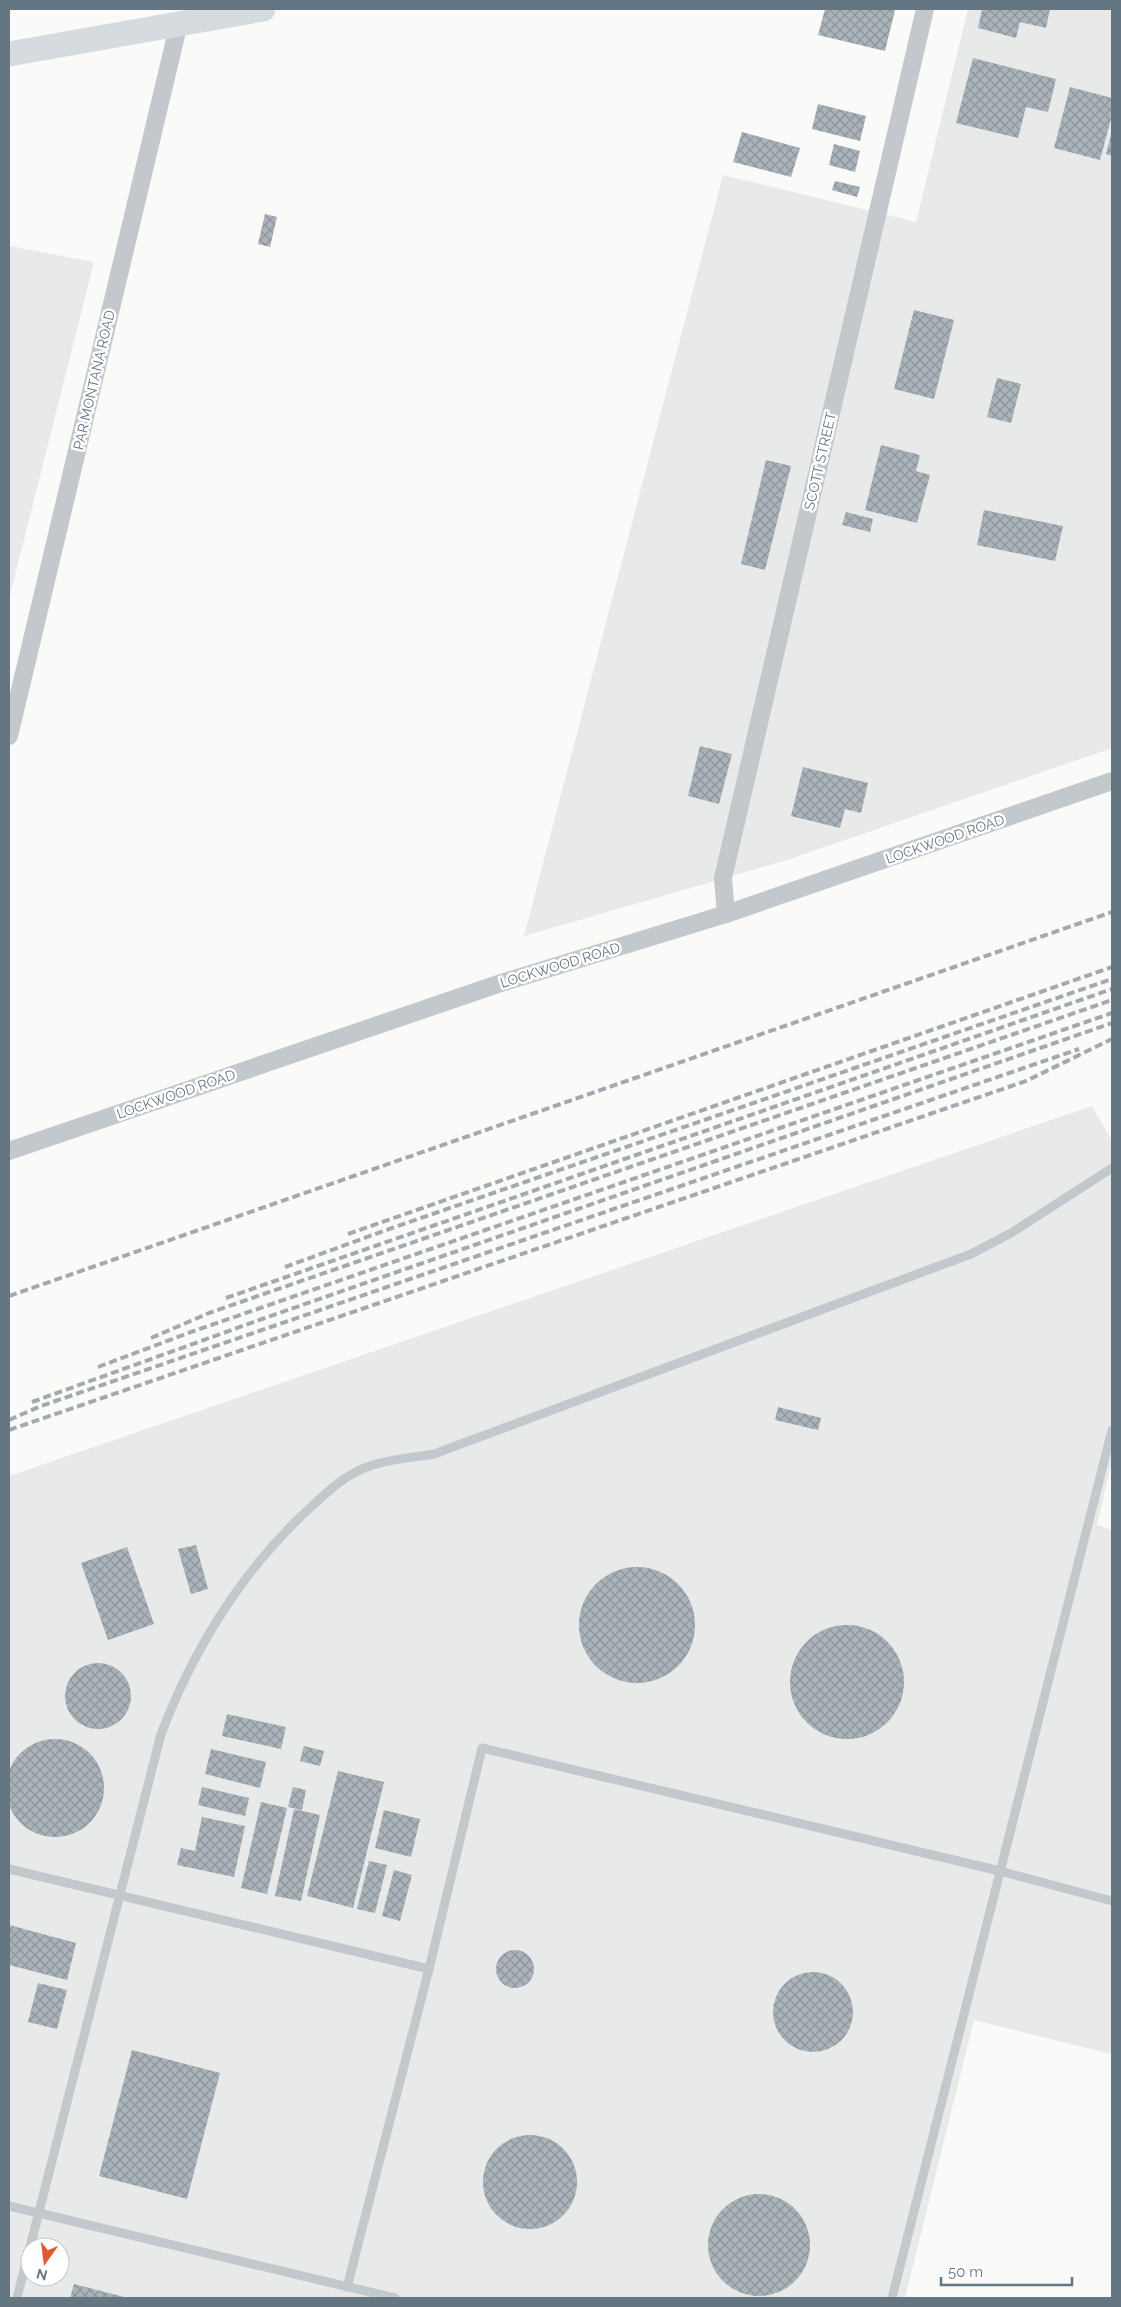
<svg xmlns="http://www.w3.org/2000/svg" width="1121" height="2307" viewBox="0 0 1121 2307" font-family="Raleway,sans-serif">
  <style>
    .built { fill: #e8e9e9; fill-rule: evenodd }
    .building { fill: url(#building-cross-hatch) }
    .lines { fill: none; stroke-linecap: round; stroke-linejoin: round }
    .lane { stroke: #c3c8cc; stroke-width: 9 }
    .street { stroke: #c3c8cc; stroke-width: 18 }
    .secondary { stroke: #d6dbdf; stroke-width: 25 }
    .rail { stroke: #a2aab0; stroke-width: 4; stroke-dasharray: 8 4; stroke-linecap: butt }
    .labels { text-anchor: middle; stroke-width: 5; stroke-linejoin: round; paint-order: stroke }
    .street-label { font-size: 14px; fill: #657683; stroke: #fff }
  </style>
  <defs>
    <pattern id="building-cross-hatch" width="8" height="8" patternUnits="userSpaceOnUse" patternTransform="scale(1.25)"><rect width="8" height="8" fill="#aab3b9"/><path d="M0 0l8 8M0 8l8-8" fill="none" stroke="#8e969c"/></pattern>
  </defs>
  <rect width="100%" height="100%" fill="#fafaf8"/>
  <g class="built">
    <polygon points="968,9 1112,9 1112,748 784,861 524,936 723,175 916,222"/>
    <polygon points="9,246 94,262 9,599"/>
    <path d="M1092 1106 1112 1141V1462L1097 1525 1112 1530V2054L974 2020 905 2298H9V1476ZM30 2247H60V2277H30Z"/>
  </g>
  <g class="building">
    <polygon points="825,9 895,10 885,51 818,35"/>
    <polygon points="982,9 1050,9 1046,28 1020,22 1016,38 978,28"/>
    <polygon points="973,58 1056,79 1048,112 1026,107 1018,138 956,123"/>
    <polygon points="1070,87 1112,98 1112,115 1100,160 1054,148"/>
    <polygon points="818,104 866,116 860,141 812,129"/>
    <polygon points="1112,131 1112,156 1106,154"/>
    <polygon points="742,132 800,148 791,177 733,162"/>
    <polygon points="834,144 860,151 855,172 829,165"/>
    <polygon points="835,181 860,187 857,197 832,190"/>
    <polygon points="265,214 277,217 270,247 258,244"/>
    <polygon points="914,310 954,320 934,399 894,389"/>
    <polygon points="997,378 1021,384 1011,423 987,417"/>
    <polygon points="881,445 920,455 916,471 930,475 917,523 865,510"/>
    <polygon points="766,460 791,466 765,570 741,564"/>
    <polygon points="984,510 1063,526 1055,561 977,545"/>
    <polygon points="846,512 873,519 870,532 842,525"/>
    <polygon points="700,746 732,754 719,804 688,796"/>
    <polygon points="803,767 868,783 861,813 845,809 840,828 791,816"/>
    <polygon points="778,1407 821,1418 818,1430 775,1420"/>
    <polygon points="196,1545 208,1589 191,1594 178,1549"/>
    <polygon points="127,1547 154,1624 108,1640 81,1563"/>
    <circle cx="637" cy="1625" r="58"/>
    <circle cx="847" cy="1682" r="57"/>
    <circle cx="98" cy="1696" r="33"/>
    <polygon points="227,1714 286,1727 281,1749 222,1736"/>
    <circle cx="55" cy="1788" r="49"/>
    <polygon points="304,1746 324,1751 320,1766 300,1761"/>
    <polygon points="211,1749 266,1762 260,1788 205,1774"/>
    <polygon points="338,1771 384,1782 353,1908 307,1896"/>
    <polygon points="202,1787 249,1798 245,1816 198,1805"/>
    <polygon points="293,1787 306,1790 302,1810 288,1807"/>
    <polygon points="261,1802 287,1808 267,1894 241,1888"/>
    <polygon points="294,1809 320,1815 301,1901 275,1896"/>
    <polygon points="384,1810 420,1819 411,1857 375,1848"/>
    <polygon points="202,1817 245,1826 234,1877 177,1865 181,1848 195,1851"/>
    <polygon points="369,1861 387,1865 375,1913 357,1909"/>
    <polygon points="394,1870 412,1875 400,1921 382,1916"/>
    <polygon points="9,1925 76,1943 67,1980 9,1965"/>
    <circle cx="515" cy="1969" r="19"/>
    <circle cx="813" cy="2012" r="40"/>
    <polygon points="38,1983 67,1990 57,2029 28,2022"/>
    <polygon points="132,2050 220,2073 187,2199 99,2176"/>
    <circle cx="530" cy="2182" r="47"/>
    <circle cx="759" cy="2245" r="51"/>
    <polygon points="74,2284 128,2298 70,2298"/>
  </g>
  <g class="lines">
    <g class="lane">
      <polyline points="9,1869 429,1969 482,1748 1000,1871 1112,1901"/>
      <polyline points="9,2206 395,2298"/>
      <polyline points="347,2287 429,1969"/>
      <path d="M17 2298 161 1734C194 1648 243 1569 311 1507 327 1492 345 1475 367 1467 387 1459 412 1458 434 1454L971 1254 1011 1233 1112 1168"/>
      <polyline points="892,2298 1112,1430"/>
    </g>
    <g class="street">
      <polyline points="9,736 179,23"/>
      <polyline points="726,914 723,878 925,9"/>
      <polyline points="9,1151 501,983 726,914 1112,781"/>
    </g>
    <polyline class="secondary" points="9,54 263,9"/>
    <g class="rail">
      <polyline points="348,1234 1112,967"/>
      <polyline points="285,1267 392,1228 1112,979"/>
      <polyline points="9,1296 1112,912"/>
      <polyline points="226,1298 1112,989"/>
      <polyline points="151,1338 209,1313 1112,1000"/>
      <polyline points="98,1367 191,1332 1112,1013"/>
      <polyline points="32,1402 262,1319 1112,1023"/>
      <polyline points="9,1420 41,1406 1079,1049"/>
      <polyline points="9,1430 1026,1081 1112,1039"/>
    </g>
  </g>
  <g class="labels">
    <g class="street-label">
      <text transform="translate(94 380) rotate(-77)" y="5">PAR MONTANA ROAD</text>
      <text transform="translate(820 461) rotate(-77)" y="5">SCOTT STREET</text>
      <text transform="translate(945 839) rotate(-19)" y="5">LOCKWOOD ROAD</text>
      <text transform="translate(560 965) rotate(-17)" y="5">LOCKWOOD ROAD</text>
      <text transform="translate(176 1094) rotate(-19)" y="5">LOCKWOOD ROAD</text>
    </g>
  </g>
  <rect width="1121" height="2307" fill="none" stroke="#657683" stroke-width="20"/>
  <g transform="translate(45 2262) rotate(194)"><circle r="24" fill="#ffffff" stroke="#c1c8cd"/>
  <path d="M0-4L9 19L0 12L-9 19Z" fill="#e4572e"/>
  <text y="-8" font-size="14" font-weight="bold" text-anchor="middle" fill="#657683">N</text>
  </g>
  <path d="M941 2277v8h131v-8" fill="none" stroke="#657683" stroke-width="2.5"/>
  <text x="948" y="2277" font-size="15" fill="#657683" stroke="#ffffff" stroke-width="4" paint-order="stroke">50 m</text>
</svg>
